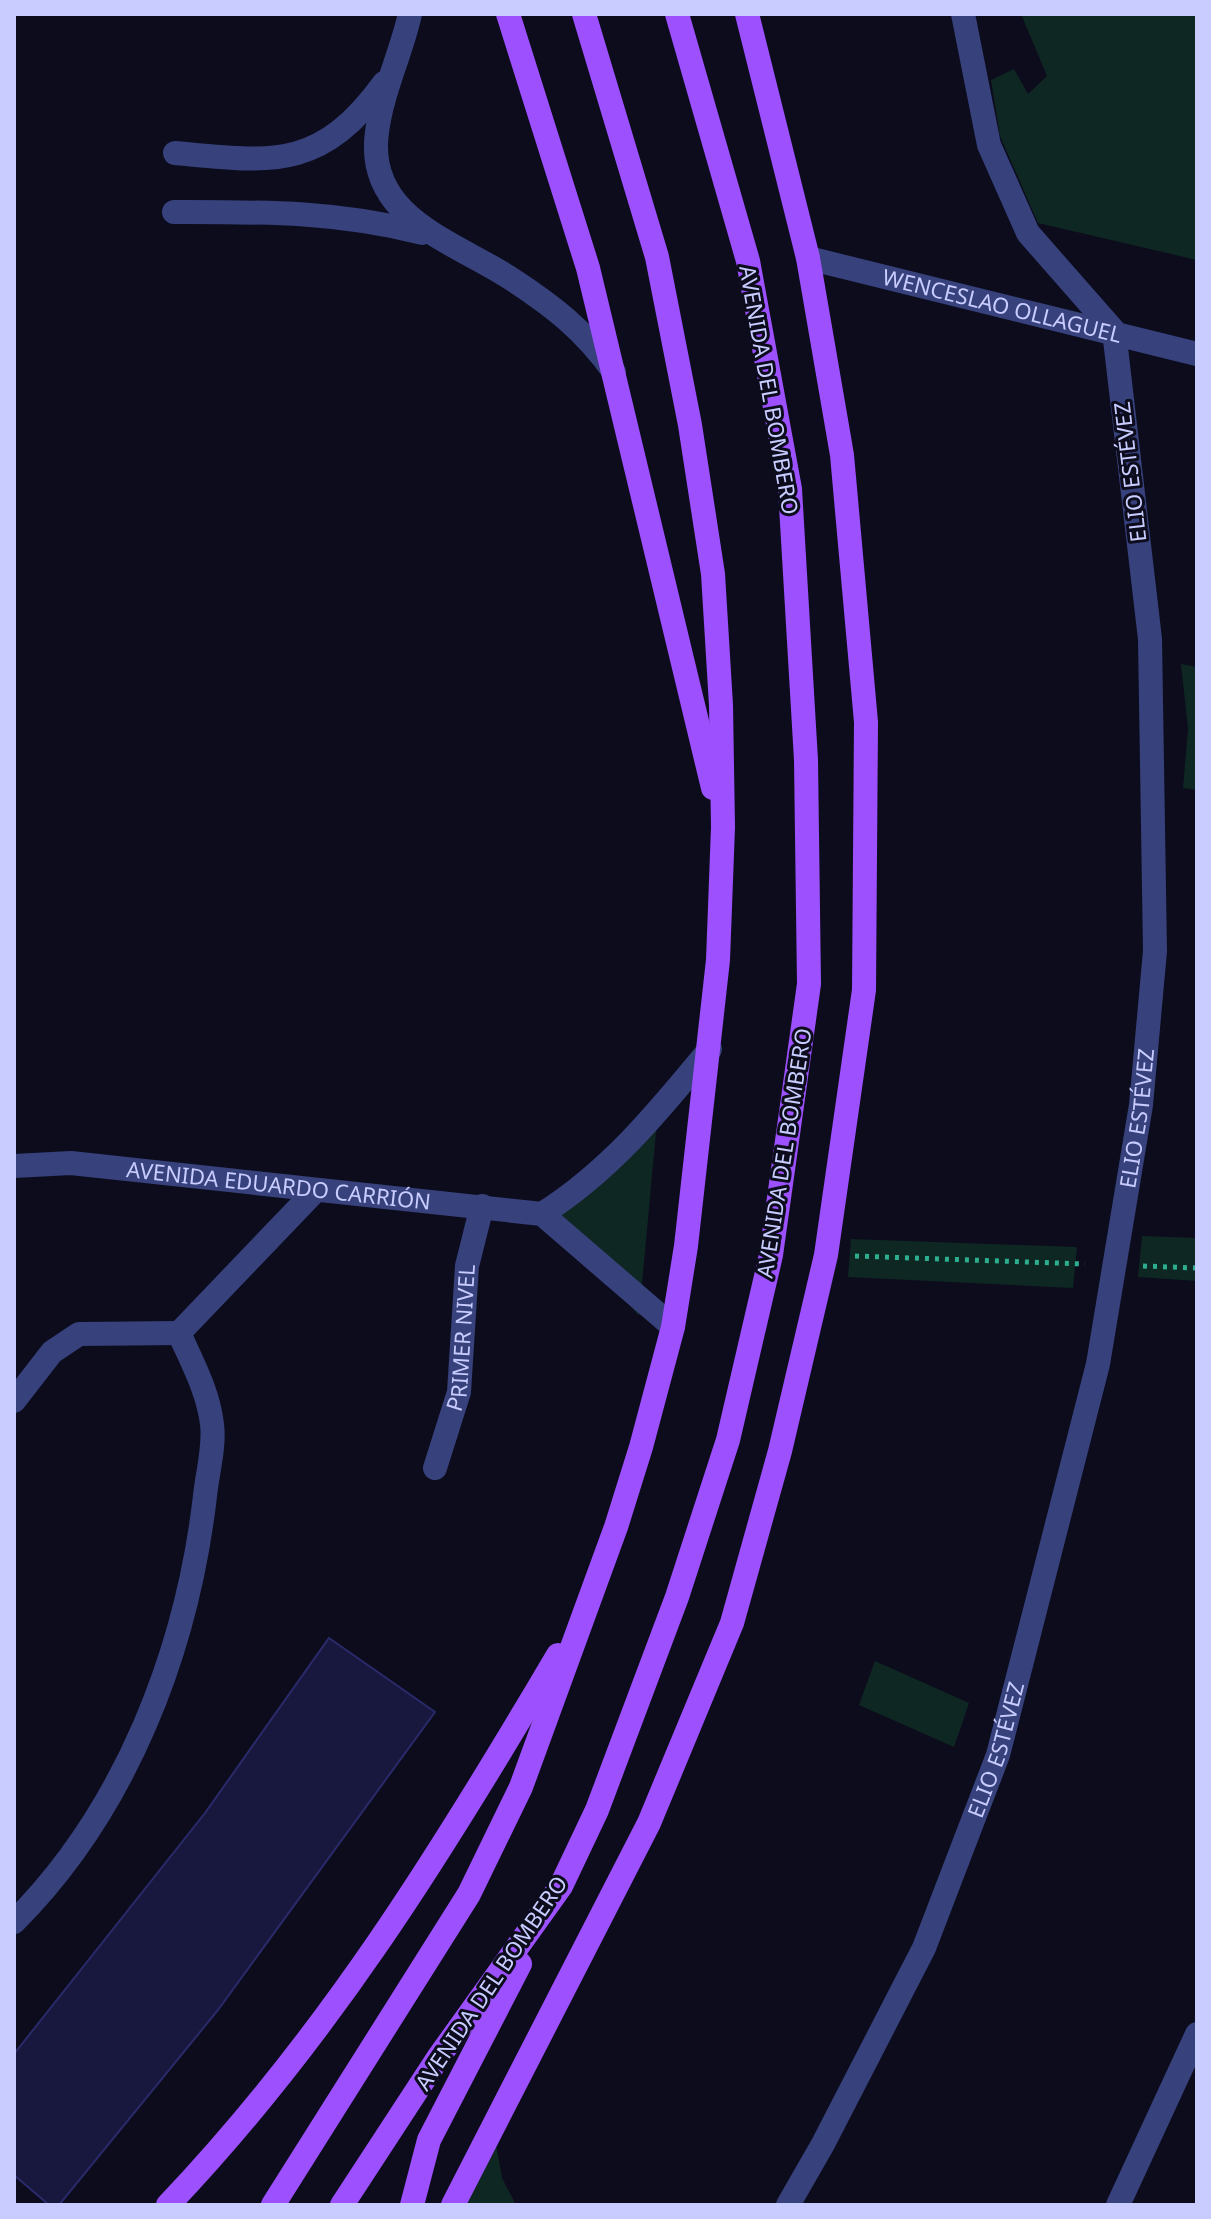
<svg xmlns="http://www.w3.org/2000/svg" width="1211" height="2219" viewBox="0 0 1211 2219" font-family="'Noto Sans',sans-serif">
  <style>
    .green { fill: #0f2722 }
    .building { fill: #18183e; stroke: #2a2a6a; stroke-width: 2 }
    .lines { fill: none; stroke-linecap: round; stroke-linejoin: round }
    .path { stroke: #2dae8e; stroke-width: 5; stroke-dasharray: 4 6; stroke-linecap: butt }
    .minor { stroke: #37417c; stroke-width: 24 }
    .major { stroke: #9c50fe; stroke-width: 24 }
    .labels { text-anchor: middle; stroke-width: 6; stroke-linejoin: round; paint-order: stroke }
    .street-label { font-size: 22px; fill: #c8ccff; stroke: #0c0c1d }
  </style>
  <rect width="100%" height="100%" fill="#0c0c1d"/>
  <g class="green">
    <polygon points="1021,14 1197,14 1197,260 1038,223 1000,136 991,80 1014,69 1028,94 1047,76"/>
    <polygon points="1181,664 1197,667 1197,790 1183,788 1188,728"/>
    <polygon points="659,1100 639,1316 541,1203 617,1146"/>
    <polygon points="1142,1236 1197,1238 1197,1281 1138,1277"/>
    <polygon points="851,1239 1077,1247 1073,1288 848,1277"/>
    <polygon points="875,1661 969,1703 954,1747 859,1705"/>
    <polygon points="496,2144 502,2178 516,2205 465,2205"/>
  </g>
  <polygon class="building" points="329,1638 435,1712 218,2010 59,2205 49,2205 14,2175 14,2054 205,1813"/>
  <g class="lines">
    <g class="path">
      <polyline points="855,1256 1085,1264"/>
      <polyline points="1143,1266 1197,1268"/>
    </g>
    <g class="minor">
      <path d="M410 14C401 54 382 92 377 132 365 217 453 241 510 278 553 306 584 330 614 372"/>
      <path d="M175 153C273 162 320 171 384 83"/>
      <path d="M174 212C261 212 337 211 422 233"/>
      <path id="s1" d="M808 258 1197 354"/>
      <path id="s2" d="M14 1166 71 1163 542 1214 673 1327"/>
      <path d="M542 1214C610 1171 659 1111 710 1049"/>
      <polyline points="179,1333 316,1190"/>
      <polyline points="14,1401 52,1352 79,1334 179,1333"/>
      <path id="s3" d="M435 1468 459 1392 467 1266 482 1206"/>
      <path d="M14 1922C126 1810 187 1651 205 1496 207 1474 215 1447 212 1424 208 1391 192 1362 179 1333"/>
      <path id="s4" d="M788 2205 823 2144 924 1948 998 1755 1098 1364 1141 1105 1155 951 1150 639 1114 331 1028 233 989 145 963 14"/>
      <polyline points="1118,2205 1197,2034"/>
    </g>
    <g class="major">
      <polyline points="508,14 588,268 713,788"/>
      <path d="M168 2205C327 2038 442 1852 558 1655"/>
      <polyline points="273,2205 469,1894 521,1787 616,1527 641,1447 673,1327 686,1246 718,960 723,827 721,705 713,574 690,425 657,257 584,14"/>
      <polyline points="342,2205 438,2058 561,1886 597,1810 677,1597 728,1440 771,1255 809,984 806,760 790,489 748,261 677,14"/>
      <polyline points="412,2205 429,2140 520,1964"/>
      <polyline points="453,2205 649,1823 732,1623 780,1451 826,1255 864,990 866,722 842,455 808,258 747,14"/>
    </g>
  </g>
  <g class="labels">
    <g class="street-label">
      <text dy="8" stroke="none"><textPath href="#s1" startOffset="200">WENCESLAO OLLAGUEL</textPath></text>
      <text transform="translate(769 390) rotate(80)" y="8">AVENIDA DEL BOMBERO</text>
      <text transform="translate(1130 472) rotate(-97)" y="8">ELIO ESTÉVEZ</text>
      <text dy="8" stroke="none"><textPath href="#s4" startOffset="1150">ELIO ESTÉVEZ</textPath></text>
      <text transform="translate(784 1153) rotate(-81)" y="8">AVENIDA DEL BOMBERO</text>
      <text dy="8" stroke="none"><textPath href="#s2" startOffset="266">AVENIDA EDUARDO CARRIÓN</textPath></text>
      <text dy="8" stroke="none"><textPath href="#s3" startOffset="134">PRIMER NIVEL</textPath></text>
      <text dy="8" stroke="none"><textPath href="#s4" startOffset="502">ELIO ESTÉVEZ</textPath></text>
      <text transform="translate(491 1983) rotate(-56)" y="8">AVENIDA DEL BOMBERO</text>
    </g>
  </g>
  <rect width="1211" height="2219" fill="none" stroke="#c8ccff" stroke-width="32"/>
</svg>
